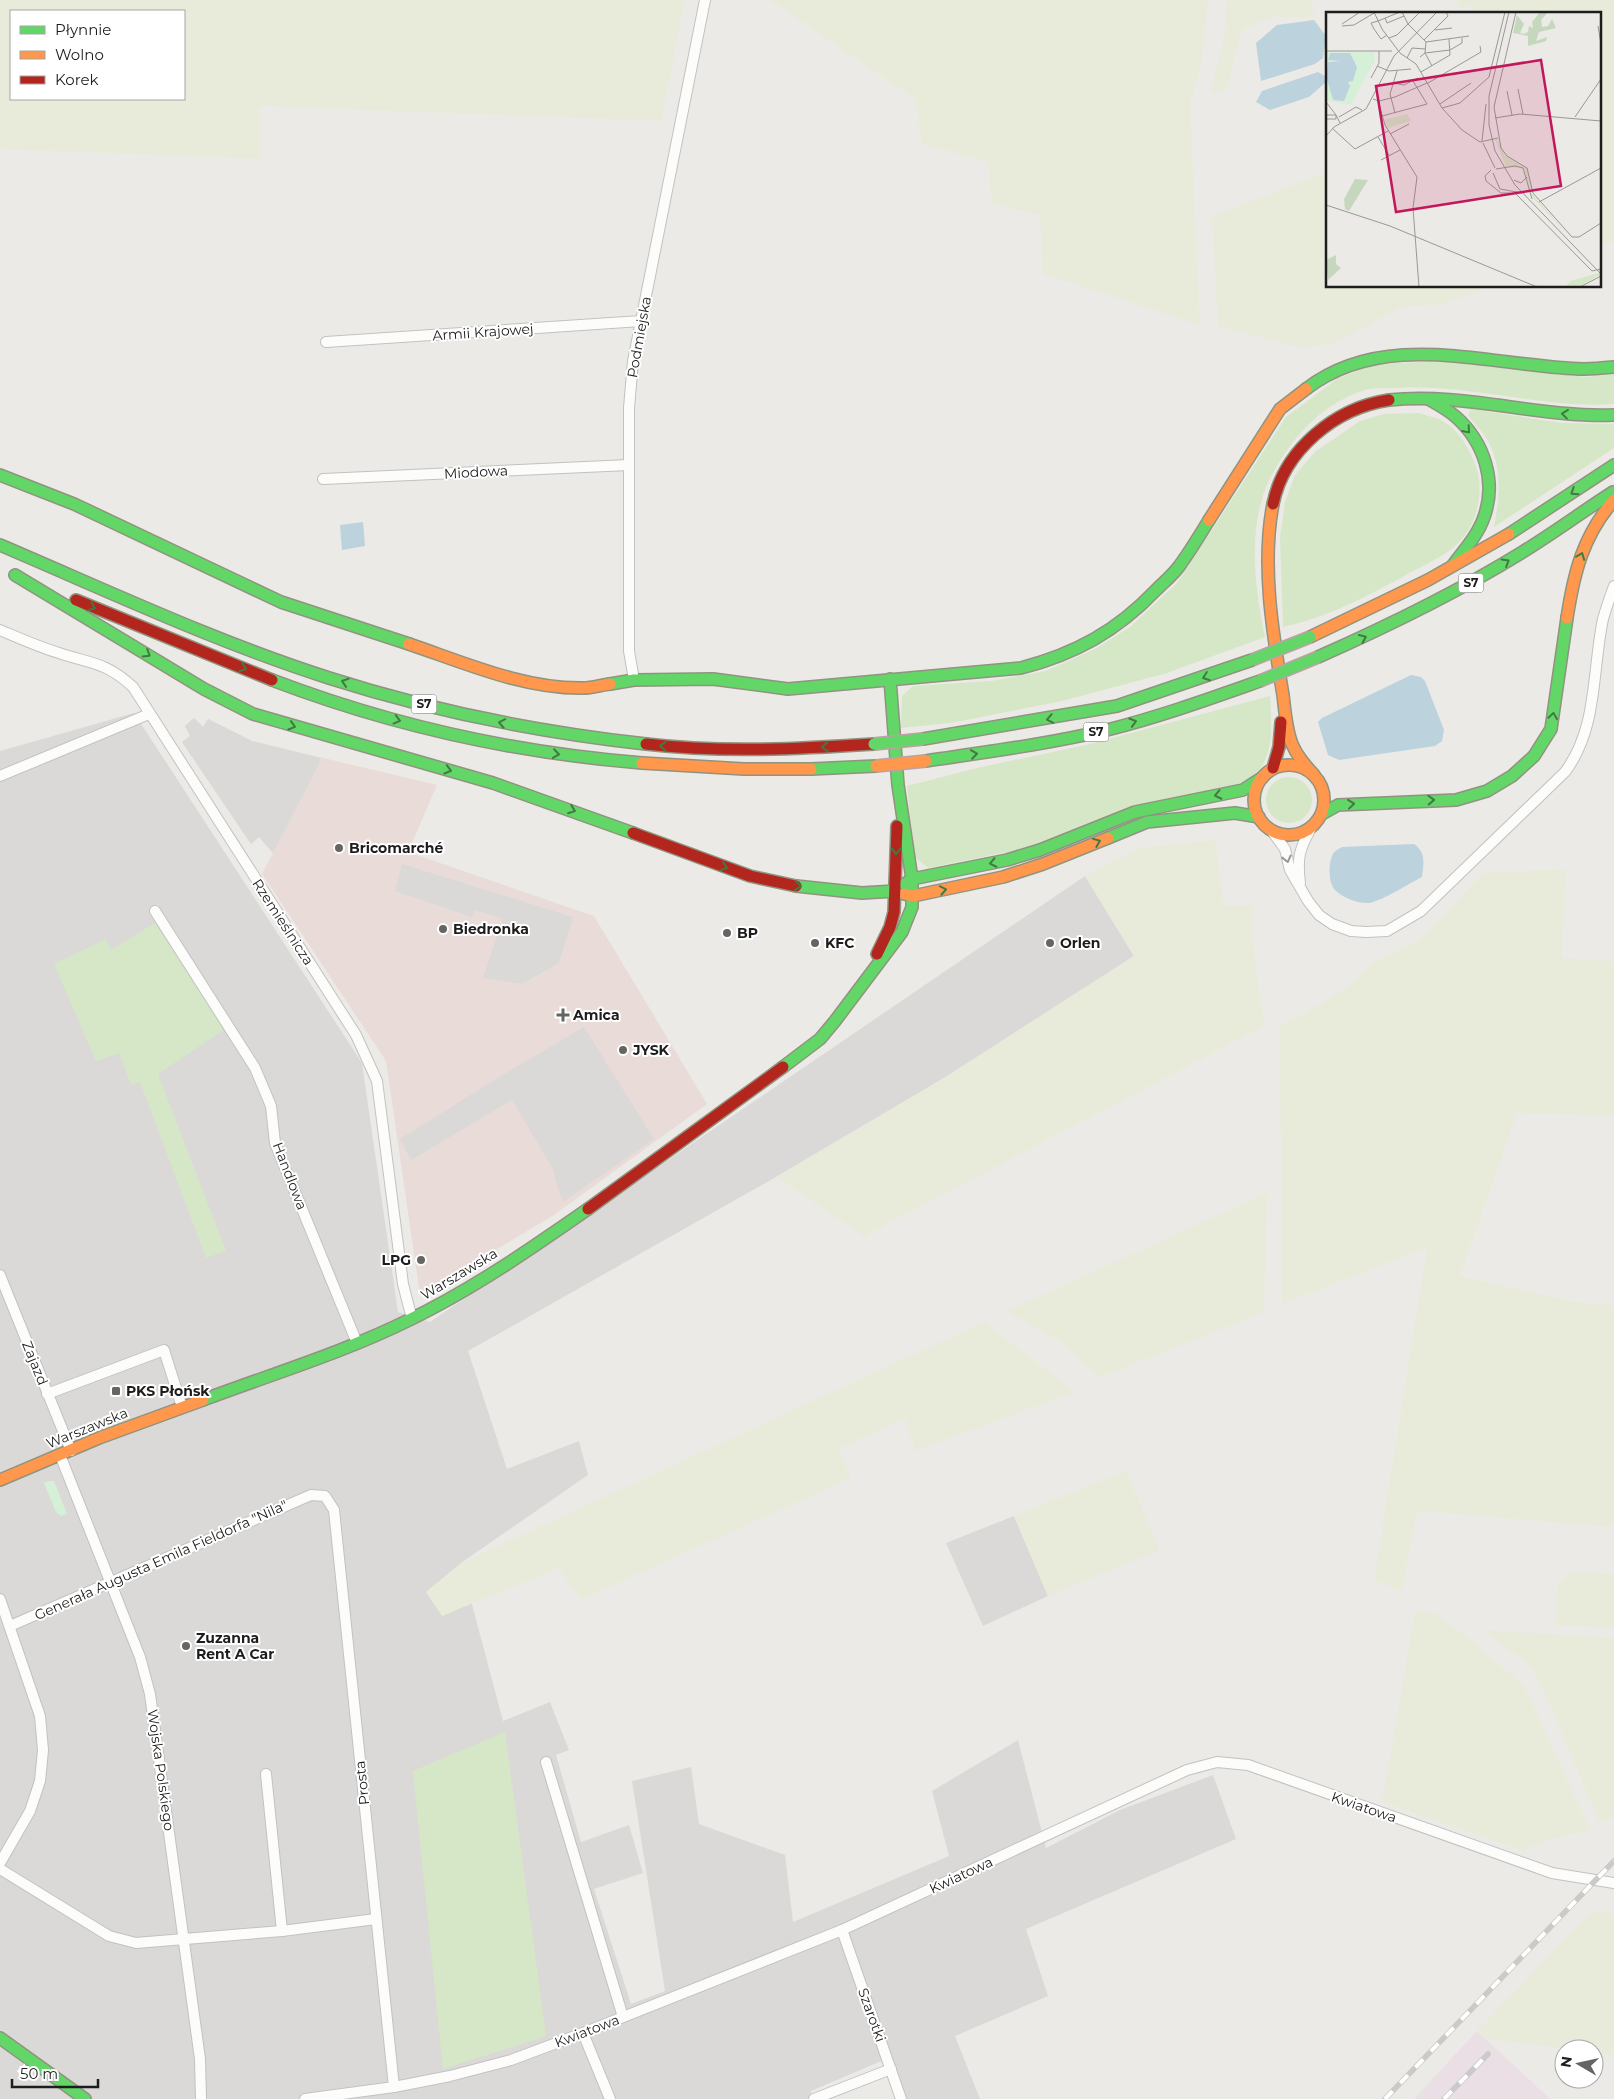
<svg xmlns="http://www.w3.org/2000/svg" width="1614" height="2099" viewBox="0 0 1614 2099" font-family="Montserrat,sans-serif">
  <style>
    .residential { fill: #dbd9d7 }
    .commercial { fill: #e9dcd8 }
    .industrial { fill: #e9dfe4 }
    .religious { fill: #dad9d7 }
    .farmland { fill: #e9ebda; fill-rule: evenodd }
    .grass { fill: #d5e7c7 }
    .park { fill: #d6f0d8 }
    .water { fill: #bcd2dc }
    .lines { fill: none; stroke-linecap: round; stroke-linejoin: round }
    .street-casing { stroke: #c3c2c0; stroke-width: 12 }
    .fast-casing { stroke: #909380; stroke-width: 14 }
    .slow-casing { stroke: #909380; stroke-width: 14 }
    .jam-casing { stroke: #909380; stroke-width: 14 }
    .street { stroke: #fcfcfb; stroke-width: 10 }
    .fast { stroke: #63d668; stroke-width: 11 }
    .slow { stroke: #ff974d; stroke-width: 11 }
    .jam { stroke: #b3261e; stroke-width: 11 }
    .rail-casing { stroke: #cacac9; stroke-width: 5.5 }
    .rail { stroke: #fff; stroke-width: 4; stroke-dasharray: 11; stroke-linecap: butt }
    .fast-bridge-casing { stroke: #bea0a5; stroke-width: 14; stroke-linecap: butt }
    .slow-bridge-casing { stroke: #bea0a5; stroke-width: 14; stroke-linecap: butt }
    .fast-bridge { stroke: #63d668; stroke-width: 11 }
    .slow-bridge { stroke: #ff974d; stroke-width: 11 }
    .oneway { stroke: #407a42 }
    .oneway2 { stroke: #989897 }
    .poi-dot { fill: #656563; stroke: #fff; stroke-width: 2 }
    .labels { text-anchor: middle; stroke-width: 4; stroke-linejoin: round; paint-order: stroke }
    .shield { fill: #fff; stroke: #616161; stroke-width: 1 }
    .shield-label { font-size: 12px; font-weight: bold; fill: #1d1d1d }
    .street-label { font-size: 14px; fill: #1d1d1d; stroke: #fff }
    .poi-label { font-size: 14px; font-weight: bold; fill: #1d1d1d; stroke: #fff; text-anchor: start }
    .inset-road { fill: none; stroke: #999896; stroke-width: 1 }
    .view { fill: #c2185b; fill-opacity: 0.15; stroke: #c2185b; stroke-width: 2.5 }
    .inset-edge { fill: none; stroke: #1d1d1d; stroke-width: 2.5 }
  </style>
  <rect width="100%" height="100%" fill="#eceae6"/>
  <g class="residential">
    <polygon points="134,713 362,1063 398,1312 430,1322 1085,876 1134,956 944,1078 776,1177 468,1351 507,1469 579,1441 588,1475 461,1563 503,1721 550,1702 569,1750 556,1755 581,1842 629,1825 643,1873 594,1889 631,2004 665,1991 632,1781 691,1767 699,1824 785,1855 793,1922 949,1856 932,1791 1018,1740 1046,1848 1120,1810 1213,1775 1236,1839 1026,1929 1048,1996 955,2036 980,2099 901,2099 886,2059 811,2091 813,2099 0,2099 0,751"/>
    <polygon points="1014,1516 1048,1596 983,1626 946,1543"/>
  </g>
  <polygon class="commercial" points="194,718 203,727 208,719 252,741 437,785 408,852 594,916 707,1104 554,1215 420,1295 386,1061 262,874 273,853 259,837 251,844 182,742 190,736 185,726"/>
  <polygon class="industrial" points="1477,2031 1550,2099 1414,2099"/>
  <g class="religious">
    <polygon points="194,718 203,727 208,719 252,741 320,758 319,764 273,853 259,837 251,844 182,742 190,736 185,726"/>
    <polygon points="402,864 573,917 559,963 522,984 483,978 503,919 475,910 472,917 395,891"/>
    <polygon points="584,1027 654,1139 563,1202 555,1180 554,1171 512,1100 411,1160 400,1139 499,1077"/>
    <polygon points="231,1315 249,1360 219,1373 200,1328"/>
  </g>
  <g class="farmland">
    <path d="M0 0H685L661 121 259 106 261 159 0 149ZM11 11H184V99H11Z"/>
    <polygon points="770,0 1208,0 1202,59 1190,104 1200,325 1043,274 1040,215 992,204 988,162 922,144 915,99"/>
    <polygon points="1227,0 1311,0 1314,17 1272,17 1242,30 1226,91 1210,93 1224,39"/>
    <polygon points="1456,0 1614,0 1614,241 1600,246 1600,14 1475,14 1471,5 1461,10"/>
    <polygon points="1328,172 1328,286 1491,286 1442,304 1402,307 1332,344 1300,348 1218,326 1212,216"/>
    <polygon points="1215,840 1224,905 1251,906 1252,936 1264,1026 864,1236 776,1177 944,1078 1134,956 1085,876 1141,848"/>
    <polygon points="1566,869 1562,958 1614,961 1614,1116 1517,1113 1460,1276 1575,1302 1614,1305 1614,1527 1417,1511 1402,1591 1374,1580 1427,1247 1282,1304 1280,1026 1338,994 1376,961 1420,940 1483,873"/>
    <polygon points="1267,1193 1264,1312 1100,1377 1061,1342 1007,1311"/>
    <polygon points="984,1322 1075,1392 915,1451 906,1418 838,1449 851,1478 582,1599 558,1568 442,1616 426,1592 461,1563"/>
    <polygon points="1126,1471 1160,1550 1048,1596 1014,1516"/>
    <polygon points="1571,1571 1614,1574 1614,1628 1556,1625 1557,1585"/>
    <polygon points="1415,1611 1438,1615 1478,1646 1525,1687 1590,1830 1543,1841 1524,1851 1382,1802"/>
    <polygon points="1483,1630 1614,1638 1614,1818 1600,1823 1544,1691 1530,1666"/>
    <polygon points="1591,1912 1614,1913 1614,2055 1594,2053 1594,2049 1567,2049 1483,2038 1477,2031"/>
  </g>
  <g class="grass">
    <path d="M1447 361 1587 377 1614 374V404C1542 409 1472 384 1399 388 1389 389 1375 387 1365 390 1330 401 1301 427 1282 458 1274 470 1266 484 1262 499 1249 541 1256 595 1265 637L1167 673 1062 701 951 723 901 728 902 696 913 686 991 681 1046 671 1095 649 1130 627 1177 583 1286 417 1337 379 1374 364Z"/>
    <path d="M1471 409 1562 423 1614 424V448L1494 527C1500 497 1503 463 1485 436 1480 429 1473 422 1468 415Z"/>
    <path d="M1419 413C1426 416 1437 417 1444 422 1460 431 1470 450 1476 467 1484 490 1478 520 1462 539 1450 553 1431 562 1415 570 1373 593 1330 617 1283 627L1280 537 1285 502 1295 475 1315 452 1360 421 1384 414Z"/>
    <path d="M1270 696C1271 717 1274 743 1264 762 1260 771 1251 778 1243 784L1036 846 928 868 914 856 907 786 977 768 1086 745Z"/>
    <circle cx="1289" cy="800" r="23"/>
    <polygon points="155,923 225,1029 158,1074 226,1251 206,1258 140,1082 131,1085 119,1053 96,1061 54,964 106,939 111,950"/>
    <polygon points="505,1732 546,2036 443,2069 413,1771"/>
  </g>
  <polygon class="park" points="49,1481 54,1481 67,1514 61,1516 56,1512 44,1483"/>
  <g class="water">
    <polygon points="1314,20 1326,36 1323,58 1315,64 1261,81 1256,43 1277,25"/>
    <polygon points="1318,72 1325,76 1326,82 1309,97 1270,110 1256,102 1262,91"/>
    <polygon points="363,522 365,546 342,550 340,525"/>
    <polygon points="1411,675 1421,677 1425,681 1444,730 1442,741 1435,746 1339,760 1328,755 1318,722 1322,718"/>
    <path d="M1414 844C1426 852 1424 864 1422 877 1410 883 1382 901 1369 903 1359 904 1344 898 1336 891 1328 884 1328 863 1333 854 1334 851 1339 849 1342 847Z"/>
  </g>
  <g class="lines">
    <defs>
      <g id="street">
        <polyline points="326,342 641,321"/>
        <polyline points="323,479 629,465"/>
        <path d="M0 630C19 638 39 647 59 653 92 664 106 662 133 687L356 1035 377 1081 403 1284 412 1319"/>
        <polyline points="634,680 629,651 629,408 633,361 705,0"/>
        <polyline points="0,776 149,714"/>
        <path d="M1271 830 1285 849 1290 870 1308 901 1319 915 1332 924 1351 931 1366 932 1387 931 1421 911 1565 772C1598 728 1592 671 1603 619 1606 608 1610 597 1614 586"/>
        <path d="M1300 883C1297 858 1299 850 1311 828"/>
        <polyline points="155,911 255,1068 271,1106 275,1143 357,1343"/>
        <polyline points="0,1275 71,1451"/>
        <polyline points="47,1394 164,1350 182,1407"/>
        <polyline points="60,1455 140,1657 150,1694 200,2059 201,2099"/>
        <polyline points="0,1599 40,1716 43,1750 40,1781 30,1811 0,1863"/>
        <polyline points="10,1626 311,1495 325,1496 334,1510 394,2087"/>
        <polyline points="546,1762 623,2017"/>
        <polyline points="266,1774 282,1931"/>
        <polyline points="0,1869 109,1936 136,1943 282,1931 376,1919"/>
        <polyline points="842,1930 901,2099"/>
        <polyline points="583,2033 610,2099"/>
        <polyline points="305,2099 394,2087 450,2076 511,2060 583,2033 842,1930 1187,1770 1217,1762 1248,1765 1552,1873 1614,1883"/>
        <polyline points="814,2099 891,2069"/>
      </g>
      <g id="fast">
        <path d="M1306 389C1387 327 1492 367 1584 369 1594 369 1604 368 1614 367"/>
        <path d="M1389 400C1464 392 1539 418 1614 415"/>
        <path d="M1430 400C1439 405 1448 410 1456 417 1484 442 1497 481 1484 517 1478 535 1464 550 1453 565"/>
        <polyline points="0,475 74,504 281,602 409,644"/>
        <polyline points="1509,534 1614,465"/>
        <path d="M0 545C108 591 216 642 329 678 432 711 538 732 646 744"/>
        <polyline points="15,575 204,689 253,714 493,783 633,833"/>
        <path d="M1318 657C1388 626 1456 593 1521 553 1552 534 1582 512 1613 492"/>
        <path d="M272 680C390 725 516 753 642 763"/>
        <path d="M610 684 634 680 713 679 788 689 1021 668C1075 654 1117 631 1156 590 1164 582 1174 574 1180 565 1190 551 1200 535 1209 520"/>
        <polyline points="923,739 1117,706 1252,660"/>
        <path d="M926 761C986 752 1048 744 1107 730 1159 717 1209 699 1260 681"/>
        <polyline points="811,769 876,766"/>
        <polyline points="1322,814 1338,805 1456,800 1487,791 1512,776 1534,756 1551,729 1567,618"/>
        <polyline points="1108,838 1147,822 1235,813 1259,817"/>
        <polyline points="905,884 912,879 1007,860 1040,850 1135,812 1243,790 1263,777"/>
        <polyline points="796,886 862,893 895,891"/>
        <polyline points="783,1067 820,1039 835,1021 902,932 912,907 912,879 898,785 890,679"/>
        <path d="M203 1400C272 1374 345 1352 411 1319 473 1289 532 1248 588 1209"/>
        <polyline points="0,2038 85,2099"/>
      </g>
      <g id="slow">
        <path d="M1273 504C1261 565 1273 635 1283 695 1285 711 1286 729 1292 744 1297 756 1305 765 1314 775"/>
        <polyline points="1209,520 1280,409 1306,389"/>
        <path d="M1567 618C1574 572 1583 536 1614 500"/>
        <polyline points="1310,637 1428,580 1509,534"/>
        <path d="M409 644C465 663 524 689 583 688 592 688 601 685 610 684"/>
        <polyline points="642,763 744,769 811,769"/>
        <circle cx="1289" cy="800" r="35"/>
        <polyline points="904,894 913,896 1003,877 1043,864 1108,838"/>
        <polyline points="0,1480 99,1438 203,1400"/>
      </g>
      <g id="jam">
        <path d="M1273 504C1284 450 1335 408 1389 400"/>
        <polyline points="76,600 272,680"/>
        <path d="M646 744C722 753 798 749 874 744"/>
        <polyline points="1273,768 1279,747 1281,722"/>
        <polyline points="633,833 750,876 796,886"/>
        <polyline points="877,954 890,927 894,912 897,826"/>
        <polyline points="588,1209 783,1067"/>
      </g>
    </defs>
    <use href="#street" class="street-casing"/>
    <use href="#fast" class="fast-casing"/>
    <use href="#slow" class="slow-casing"/>
    <use href="#jam" class="jam-casing"/>
    <use href="#street" class="street"/>
    <use href="#fast" class="fast"/>
    <use href="#slow" class="slow"/>
    <use href="#jam" class="jam"/>
    <defs>
      <g id="rail">
        <polyline points="1385,2099 1614,1861"/>
        <polyline points="1444,2099 1488,2054"/>
      </g>
    </defs>
    <use href="#rail" class="rail-casing"/>
    <use href="#rail" class="rail"/>
    <defs>
      <g id="fast-bridge">
        <polyline points="1252,660 1310,637"/>
        <polyline points="1260,681 1318,657"/>
        <polyline points="874,744 923,739"/>
      </g>
      <polyline id="slow-bridge" points="876,766 926,761"/>
    </defs>
    <use href="#fast-bridge" class="fast-bridge-casing"/>
    <use href="#slow-bridge" class="slow-bridge-casing"/>
    <use href="#fast-bridge" class="fast-bridge"/>
    <use href="#slow-bridge" class="slow-bridge"/>
  </g>
  <defs><path id="oneway-chevron" d="M-2-3.5L2.5 0L-2 3.5" fill="none" stroke-width="1.6" stroke-linecap="round" stroke-linejoin="round" transform="scale(1.25)"/></defs>
  <g class="oneway">
    <use href="#oneway-chevron" transform="translate(1565 414) rotate(-173)"/>
    <use href="#oneway-chevron" transform="translate(1467 430) rotate(49)"/>
    <use href="#oneway-chevron" transform="translate(1574 492) rotate(147)"/>
    <use href="#oneway-chevron" transform="translate(1581 556) rotate(-69)"/>
    <use href="#oneway-chevron" transform="translate(1506 562) rotate(-31)"/>
    <use href="#oneway-chevron" transform="translate(92 607) rotate(22)"/>
    <use href="#oneway-chevron" transform="translate(1363 638) rotate(-24)"/>
    <use href="#oneway-chevron" transform="translate(147 654) rotate(32)"/>
    <use href="#oneway-chevron" transform="translate(243 668) rotate(21)"/>
    <use href="#oneway-chevron" transform="translate(1206 677) rotate(160)"/>
    <use href="#oneway-chevron" transform="translate(345 682) rotate(-162)"/>
    <use href="#oneway-chevron" transform="translate(1553 716) rotate(-82)"/>
    <use href="#oneway-chevron" transform="translate(1050 719) rotate(169)"/>
    <use href="#oneway-chevron" transform="translate(397 720) rotate(15)"/>
    <use href="#oneway-chevron" transform="translate(1133 722) rotate(-17)"/>
    <use href="#oneway-chevron" transform="translate(502 723) rotate(-169)"/>
    <use href="#oneway-chevron" transform="translate(292 726) rotate(17)"/>
    <use href="#oneway-chevron" transform="translate(663 746) rotate(-176)"/>
    <use href="#oneway-chevron" transform="translate(825 747) rotate(176)"/>
    <use href="#oneway-chevron" transform="translate(556 754) rotate(8)"/>
    <use href="#oneway-chevron" transform="translate(974 754) rotate(-8)"/>
    <use href="#oneway-chevron" transform="translate(448 770) rotate(16)"/>
    <use href="#oneway-chevron" transform="translate(1218 795) rotate(168)"/>
    <use href="#oneway-chevron" transform="translate(1431 800) rotate(-2)"/>
    <use href="#oneway-chevron" transform="translate(1351 804) rotate(-6)"/>
    <use href="#oneway-chevron" transform="translate(572 810) rotate(21)"/>
    <use href="#oneway-chevron" transform="translate(1097 842) rotate(-22)"/>
    <use href="#oneway-chevron" transform="translate(896 851) rotate(91)"/>
    <use href="#oneway-chevron" transform="translate(993 863) rotate(168)"/>
    <use href="#oneway-chevron" transform="translate(724 867) rotate(19)"/>
    <use href="#oneway-chevron" transform="translate(798 886) rotate(7)"/>
    <use href="#oneway-chevron" transform="translate(943 890) rotate(-11)"/>
  </g>
  <use class="oneway2" href="#oneway-chevron" transform="translate(1287 859) rotate(76)"/>
  <g class="poi-dot">
    <circle cx="339" cy="848" r="5"/>
    <circle cx="443" cy="929" r="5"/>
    <circle cx="727" cy="933" r="5"/>
    <circle cx="815" cy="943" r="5"/>
    <circle cx="1050" cy="943" r="5"/>
    <path d="M560.5 1007.5h5v5h5v5h-5v5h-5v-5h-5v-5h5z"/>
    <circle cx="623" cy="1050" r="5"/>
    <circle cx="421" cy="1260" r="5"/>
    <rect x="111" y="1386" width="10" height="10" rx="2.5"/>
    <circle cx="186" cy="1646" r="5"/>
  </g>
  <g class="labels">
    <g class="shield">
      <rect x="1458.5" y="573.5" width="25" height="19" rx="4"/>
      <rect x="411.5" y="694.5" width="25" height="19" rx="4"/>
      <rect x="1083.5" y="722.5" width="25" height="19" rx="4"/>
    </g>
    <g class="shield-label">
      <text x="1471" y="587">S7</text>
      <text x="424" y="708">S7</text>
      <text x="1096" y="736">S7</text>
    </g>
    <g class="street-label">
      <text transform="translate(483 332) rotate(-4)" y="5">Armii Krajowej</text>
      <text transform="translate(639 337) rotate(-80)" y="5">Podmiejska</text>
      <text transform="translate(476 472) rotate(-3)" y="5">Miodowa</text>
      <text transform="translate(283 922) rotate(57)" y="5">Rzemieślnicza</text>
      <text transform="translate(290 1176) rotate(69)" y="5">Handlowa</text>
      <text transform="translate(459 1274) rotate(-31)" y="5">Warszawska</text>
      <text transform="translate(35 1363) rotate(68)" y="5">Zajazd</text>
      <text transform="translate(87 1428) rotate(-22)" y="5">Warszawska</text>
      <text transform="translate(161 1560) rotate(-24)" y="5">Generała Augusta Emila Fieldorfa "Nila"</text>
      <text transform="translate(161 1770) rotate(82)" y="5">Wojska Polskiego</text>
      <text transform="translate(362 1783) rotate(-96)" y="5">Prosta</text>
      <text transform="translate(1364 1807) rotate(19)" y="5">Kwiatowa</text>
      <text transform="translate(961 1875) rotate(-25)" y="5">Kwiatowa</text>
      <text transform="translate(872 2015) rotate(70)" y="5">Szarotki</text>
      <text transform="translate(587 2031) rotate(-21)" y="5">Kwiatowa</text>
    </g>
    <g class="poi-label">
      <text x="349" y="853">Bricomarché</text>
      <text x="453" y="934">Biedronka</text>
      <text x="737" y="938">BP</text>
      <text x="825" y="948">KFC</text>
      <text x="1060" y="948">Orlen</text>
      <text x="573" y="1020">Amica</text>
      <text x="633" y="1055">JYSK</text>
      <text x="411" y="1265" text-anchor="end">LPG</text>
      <text x="126" y="1396">PKS Płońsk</text>
      <text x="196" y="1643">Zuzanna<tspan x="196" dy="16">Rent A Car</tspan></text>
    </g>
  </g>
  <g transform="translate(1326 12)">
    <rect width="275" height="275" fill="#eceae6"/>
    <path d="M81 102 85 109 62 116 58 108ZM169 127 172 128 179 144 202 157 206 182 242 223 205 184 198 156 180 155ZM272 261 274 263 252 275H214L198 269 209 273 240 274 245 269Z" fill="#d5e7c7"/>
    <path d="M214 0H222L215 8 216 15 222 14 226 7 230 16 213 20 210 29 221 25 220 29 202 34V24L187 21 191 3 198 12 194 21 198 22 202 20 203 14 207 16 206 10ZM29 167 42 168 23 199 19 197 18 187ZM10 243V252L15 256 2 268 0 248Z" fill="#c5d8bd"/>
    <path d="M0 40H48L49 48 26 90 28 93 0 89V64L7 86 22 72 25 45 4 41 3 48 15 49 2 50 0 57Z" fill="#d6f0d8"/>
    <path d="M4 41H24L31 55 27 69 22 70 24 74 18 89 7 88 0 64 2 50 15 49 2 48Z" fill="#bcd2dc"/>
    <path class="inset-road" d="M48 0 56 17 74 41 90 52 116 96 136 118 154 130 172 126M76 0 82 12 100 30 99 41 106 54M183 0 163 84V113L169 139 189 173 275 262M190 0 168 95 175 136 181 144 201 156 207 181 246 225H253L275 211M59 6 61 11 78 4M52 9 45 11 48 17 55 27 61 23M52 9 74 0M16 12 34 0M16 14 28 13 48 1M272 14 275 32M109 18 126 16M63 26 71 23 94 0M98 28 122 4 120 0M100 30 143 24M0 39H66M94 45 99 41 124 38 136 31V26M81 46 86 36 99 37M51 54 63 59 85 57M95 60 124 43 123 27M45 66 53 51V39M68 71 78 73 92 66M102 71 155 40 154 34M192 77 197 102M181 79 186 103M47 87 53 89 69 85 101 71M52 89 59 113 91 165 87 196 93 275M0 90 10 103V107H0M114 92 145 71M116 96 134 91 163 65 179 0M69 101 64 82 71 59M0 103H10L14 111M56 104 101 92 87 69M13 105 30 95 36 98M249 105 275 67M169 106 194 102 275 109M6 116 29 137 62 119M64 122 83 112M0 124 8 115 40 97 68 44 111 0M52 125 63 143M156 129 160 92M157 131 169 156M55 148 74 138M170 157 189 154 197 156 206 187M165 158 159 164 160 169 175 181H184M167 161 174 177 196 181M188 168 195 171 201 165M190 182 266 259 275 257M213 190 275 156M0 193 64 214 211 275M254 275 275 264"/>
    <path class="view" d="M215 48 235 174 70 200 50 74Z"/>
    <rect width="275" height="275" class="inset-edge"/>
  </g>
  <rect x="10" y="10" width="175" height="90" fill="#ffffff" stroke="#a5a5a5"/>
  <rect x="20" y="26" width="25" height="8" fill="#63d668" stroke="#a5a5a5"/>
  <text x="55" y="35" font-size="15" fill="#1d1d1d">Płynnie</text>
  <rect x="20" y="51" width="25" height="8" fill="#ff974d" stroke="#a5a5a5"/>
  <text x="55" y="60" font-size="15" fill="#1d1d1d">Wolno</text>
  <rect x="20" y="76" width="25" height="8" fill="#b3261e" stroke="#a5a5a5"/>
  <text x="55" y="85" font-size="15" fill="#1d1d1d">Korek</text>
  <g transform="translate(1579 2064) rotate(279)"><circle r="24" fill="#ffffff" stroke="#a5a5a5"/>
  <path d="M0-4L9 19L0 12L-9 19Z" fill="#656563"/>
  <text y="-8" font-size="14" font-weight="bold" text-anchor="middle" fill="#1d1d1d">N</text>
  </g>
  <path d="M12 2079v8h86v-8" fill="none" stroke="#1d1d1d" stroke-width="2.5"/>
  <text x="20" y="2079" font-size="15" fill="#1d1d1d" stroke="#ffffff" stroke-width="4" paint-order="stroke">50 m</text>
</svg>
